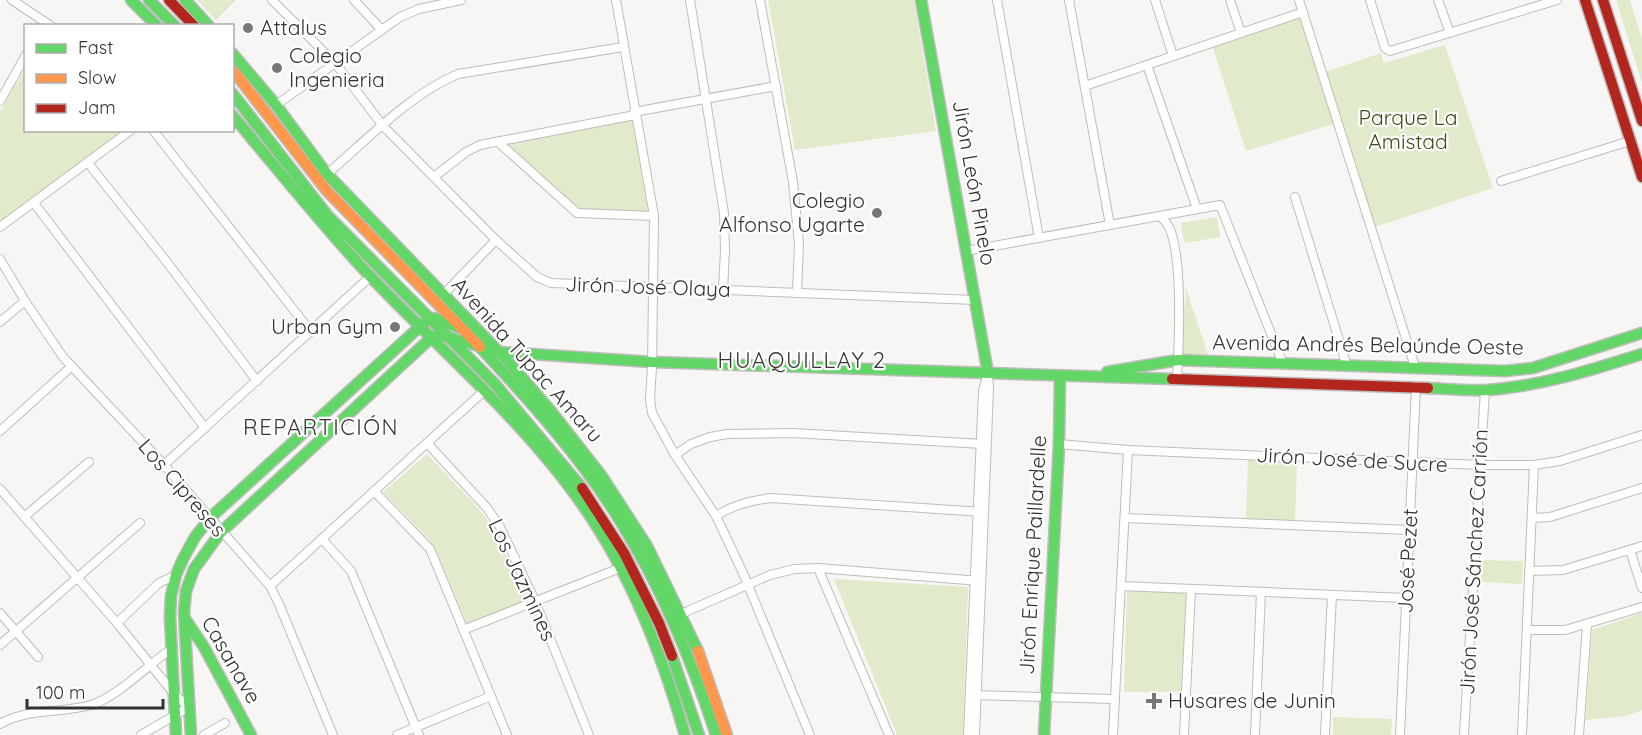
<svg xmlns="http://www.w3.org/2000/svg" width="1642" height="735" viewBox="0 0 1642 735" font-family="Quicksand,sans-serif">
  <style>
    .green { fill: #e1eaca }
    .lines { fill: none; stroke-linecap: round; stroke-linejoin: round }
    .street-casing { stroke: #bebdbc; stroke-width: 10 }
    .fast-casing { stroke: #bebdbc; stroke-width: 13 }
    .slow-casing { stroke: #bebdbc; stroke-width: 13 }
    .jam-casing { stroke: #bebdbc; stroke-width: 13 }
    .street { stroke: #fefefd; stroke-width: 8 }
    .fast { stroke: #63d668; stroke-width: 10 }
    .slow { stroke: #ff974d; stroke-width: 10 }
    .jam { stroke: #b3261e; stroke-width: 10 }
    .poi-dot { fill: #787775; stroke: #fff; stroke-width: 2 }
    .labels { text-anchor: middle; stroke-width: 4.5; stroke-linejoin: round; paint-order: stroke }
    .poi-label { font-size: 21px; fill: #333231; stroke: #fff; text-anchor: start }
    .park-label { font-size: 21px; fill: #3d4b15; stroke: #fff }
    .street-label { font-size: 21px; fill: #333231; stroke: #fff }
    .neighbourhood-label { font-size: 22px; letter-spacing: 1.5px; fill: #383634; stroke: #fff }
  </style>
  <rect width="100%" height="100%" fill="#f8f6f4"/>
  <g class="green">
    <polygon points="197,0 236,0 216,20"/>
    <polygon points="768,0 914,0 936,131 795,150"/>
    <polygon points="1616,0 1630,0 1642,39 1642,83"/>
    <polygon points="1303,16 1336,123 1246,151 1212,45"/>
    <polygon points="1445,45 1493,188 1375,227 1325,72 1381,53 1384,63"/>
    <polygon points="25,69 26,130 122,131 0,223 0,112"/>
    <polygon points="633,120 648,211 581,209 574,206 506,144"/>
    <polygon points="1217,217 1220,237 1184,243 1181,223"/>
    <polygon points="1186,288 1208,355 1181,356"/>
    <polygon points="427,454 478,508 493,527 527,600 467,624 439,557 429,539 383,492"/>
    <polygon points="1248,459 1297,461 1295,521 1246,519"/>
    <polygon points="1481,560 1523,561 1522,584 1481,582"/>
    <polygon points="834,579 968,587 963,735 897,735"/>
    <polygon points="1127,590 1184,592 1186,597 1181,692 1124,692"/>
    <polygon points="1642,613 1642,710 1625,716 1586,720 1592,630"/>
    <polygon points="1333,717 1392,719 1391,735 1333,735"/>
  </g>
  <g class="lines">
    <defs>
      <g id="street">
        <polyline points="12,0 51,26"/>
        <polyline points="272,0 336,64 383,126 496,240 537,277 551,283 975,300"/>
        <polyline points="354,0 381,29"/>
        <polyline points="616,0 654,216 652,367 650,399 652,413 675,455 716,516 743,573 810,735"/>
        <polyline points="690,0 724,213 725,250 723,290"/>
        <polyline points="760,0 793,182 799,244 797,293"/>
        <polyline points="997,0 1039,238"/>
        <polyline points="1069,0 1110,225"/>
        <polyline points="1155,0 1173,56"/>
        <polyline points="1230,0 1241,33"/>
        <polyline points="1299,0 1415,367"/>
        <polyline points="1370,0 1385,48 1390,51 1557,0"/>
        <polyline points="1438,0 1450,33"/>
        <polyline points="1147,65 1197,209"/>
        <polyline points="1085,86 1303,12"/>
        <polyline points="0,101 26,55"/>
        <polyline points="276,105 400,17 419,9 461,0"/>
        <polyline points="634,112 776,86"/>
        <polyline points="153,130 311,332"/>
        <polyline points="498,142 577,213 654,216"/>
        <polyline points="88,163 163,257 257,381"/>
        <path d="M327 174C367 140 410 94 458 74L623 47"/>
        <polyline points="434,177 466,152 480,145 635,115"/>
        <polyline points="1501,181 1630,141"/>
        <polyline points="1295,197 1347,366"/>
        <polyline points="34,203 205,428"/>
        <path d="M1160 216C1163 219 1167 223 1169 227 1183 257 1179 344 1177 379"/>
        <polyline points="0,227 131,130"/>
        <polyline points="966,251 1220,205 1283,364"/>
        <polyline points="0,259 25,301 63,357 164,465 270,586 279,604 333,735"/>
        <polyline points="443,295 496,240"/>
        <polyline points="0,322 25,301"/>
        <polyline points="0,431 72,366"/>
        <polyline points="427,443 487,508 500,527 535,601 589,735"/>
        <polyline points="1059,444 1128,450 1480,465 1534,465 1560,461 1642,435"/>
        <polyline points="675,455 691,444 710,437 727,434 793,433 983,444"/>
        <polyline points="164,465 371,276"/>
        <polyline points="0,489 117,623 175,695 189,707 141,735"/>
        <polyline points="374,491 430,549 507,735"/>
        <path d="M716 516C733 505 750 501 770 498L983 512"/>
        <polyline points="24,517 89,462"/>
        <polyline points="1125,518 1409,530"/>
        <polyline points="1532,518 1550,517 1642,488"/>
        <polyline points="322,539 351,571 419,735"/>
        <polyline points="1630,550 1642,588"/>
        <polyline points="818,568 889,735"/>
        <polyline points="1529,571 1563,570 1642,546"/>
        <polyline points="270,586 484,391"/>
        <polyline points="1121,586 1406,598"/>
        <polyline points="0,613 38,657"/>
        <polyline points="681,614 770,575 795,569 818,568 980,581"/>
        <polyline points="117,623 159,583 176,575"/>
        <polyline points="463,630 620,568"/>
        <polyline points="1527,630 1565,630 1642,607"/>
        <polyline points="0,645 140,523"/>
        <polyline points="972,695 1115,699"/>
        <path d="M0 724C30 707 59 714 91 705 117 697 148 665 171 649"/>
        <polyline points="204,735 225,723"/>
        <polyline points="397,735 491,696"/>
        <polyline points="968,735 983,391 988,373"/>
        <polyline points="975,735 989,390 988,374"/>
        <polyline points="1113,735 1128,450"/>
        <polyline points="1184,735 1191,589"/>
        <polyline points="1255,735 1261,592"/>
        <polyline points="1325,735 1332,595"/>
        <polyline points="1400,735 1416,386"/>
        <polyline points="1464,735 1485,390"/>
        <polyline points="1522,735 1534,465"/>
        <polyline points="1579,735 1587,625"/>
      </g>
      <g id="fast">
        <polyline points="131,0 157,26"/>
        <polyline points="149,0 175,26"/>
        <polyline points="185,0 209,26"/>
        <polyline points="921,0 988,373"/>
        <polyline points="232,53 276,105 327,174 504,357 550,410 601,475 647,546 698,651"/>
        <polyline points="232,93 328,216 494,383 582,488"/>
        <path d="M232 115C277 168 320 223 368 274 441 351 524 420 584 507 632 576 662 655 685 735"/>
        <polyline points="433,336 445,336 499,352 652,362 1172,379"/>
        <path d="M480 347C531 402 583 459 622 524 663 590 692 661 716 735"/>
        <polyline points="1107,372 1178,360 1505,371 1533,368 1642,333"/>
        <path d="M1428 388C1448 389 1468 391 1488 390 1541 386 1592 370 1642 354"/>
        <polyline points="186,620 204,647 251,735"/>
        <polyline points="672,656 699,735"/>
        <polyline points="176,735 170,617 171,596 176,575 183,559 195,537 210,518 425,322 434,318 460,328"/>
        <polyline points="191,735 184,612 186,591 194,569 221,532 433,336"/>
        <polyline points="1044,735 1059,444 1060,377"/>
      </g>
      <g id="slow">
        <polyline points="232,69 327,191 480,347"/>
        <polyline points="698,651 727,735"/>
      </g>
      <g id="jam">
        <polyline points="169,0 194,26"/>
        <polyline points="1585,0 1642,177"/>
        <polyline points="1603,0 1642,121"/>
        <polyline points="1172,379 1428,388"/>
        <polyline points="582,488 624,553 659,623 672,656"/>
      </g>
    </defs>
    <use href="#street" class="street-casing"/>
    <use href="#fast" class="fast-casing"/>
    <use href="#slow" class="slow-casing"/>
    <use href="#jam" class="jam-casing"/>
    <use href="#street" class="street"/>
    <use href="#fast" class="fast"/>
    <use href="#slow" class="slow"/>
    <use href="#jam" class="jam"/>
  </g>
  <g class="poi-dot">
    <circle cx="248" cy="28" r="6"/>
    <circle cx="277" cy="68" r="6"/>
    <circle cx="877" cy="213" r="6"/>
    <circle cx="395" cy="327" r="6"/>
    <path d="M1151 692h6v6h6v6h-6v6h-6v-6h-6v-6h6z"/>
  </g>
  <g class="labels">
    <g class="poi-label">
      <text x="260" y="35">Attalus</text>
      <text x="289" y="63">Colegio<tspan x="289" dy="24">Ingenieria</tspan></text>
      <text x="865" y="208" text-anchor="end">Colegio<tspan x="865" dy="24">Alfonso Ugarte</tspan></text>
      <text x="383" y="334" text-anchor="end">Urban Gym</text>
      <text x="1168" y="708">Husares de Junin</text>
    </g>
    <g class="park-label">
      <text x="1408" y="125">Parque La<tspan x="1408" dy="24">Amistad</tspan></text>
    </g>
    <g class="street-label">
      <text transform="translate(974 183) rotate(80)" y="7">Jirón León Pinelo</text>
      <text transform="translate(648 287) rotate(2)" y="7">Jirón José Olaya</text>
      <text transform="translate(1368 345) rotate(1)" y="7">Avenida Andrés Belaúnde Oeste</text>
      <text transform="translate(527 360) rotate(48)" y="7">Avenida Túpac Amaru</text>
      <text transform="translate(1352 460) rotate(3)" y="7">Jirón José de Sucre</text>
      <text transform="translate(182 488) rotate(49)" y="7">Los Cipreses</text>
      <text transform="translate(1033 555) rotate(-87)" y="7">Jirón Enrique Paillardelle</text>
      <text transform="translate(1408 561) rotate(-87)" y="7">José Pezet</text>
      <text transform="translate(1474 562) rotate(-87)" y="7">Jirón José Sánchez Carrión</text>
      <text transform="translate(522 580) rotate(65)" y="7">Los Jazmines</text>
      <text transform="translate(231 660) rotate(60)" y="7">Casanave</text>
    </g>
    <g class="neighbourhood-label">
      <text x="802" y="368">HUAQUILLAY 2</text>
      <text x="321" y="435">REPARTICIÓN</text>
    </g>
  </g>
  <rect x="24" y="24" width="210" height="108" fill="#ffffff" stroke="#adadad" stroke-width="1.5"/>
  <rect x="36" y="44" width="30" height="9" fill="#63d668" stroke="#adadad" stroke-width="1.5"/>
  <text x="78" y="54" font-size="18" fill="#333231">Fast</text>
  <rect x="36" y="74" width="30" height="9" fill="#ff974d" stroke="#adadad" stroke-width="1.5"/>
  <text x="78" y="84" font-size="18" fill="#333231">Slow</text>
  <rect x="36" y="104" width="30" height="9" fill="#b3261e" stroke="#adadad" stroke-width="1.5"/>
  <text x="78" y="114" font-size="18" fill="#333231">Jam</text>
  <path d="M27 699v9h136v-9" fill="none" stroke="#333231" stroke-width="3"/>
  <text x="36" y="699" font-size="18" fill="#333231" stroke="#ffffff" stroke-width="4.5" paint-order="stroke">100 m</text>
</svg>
